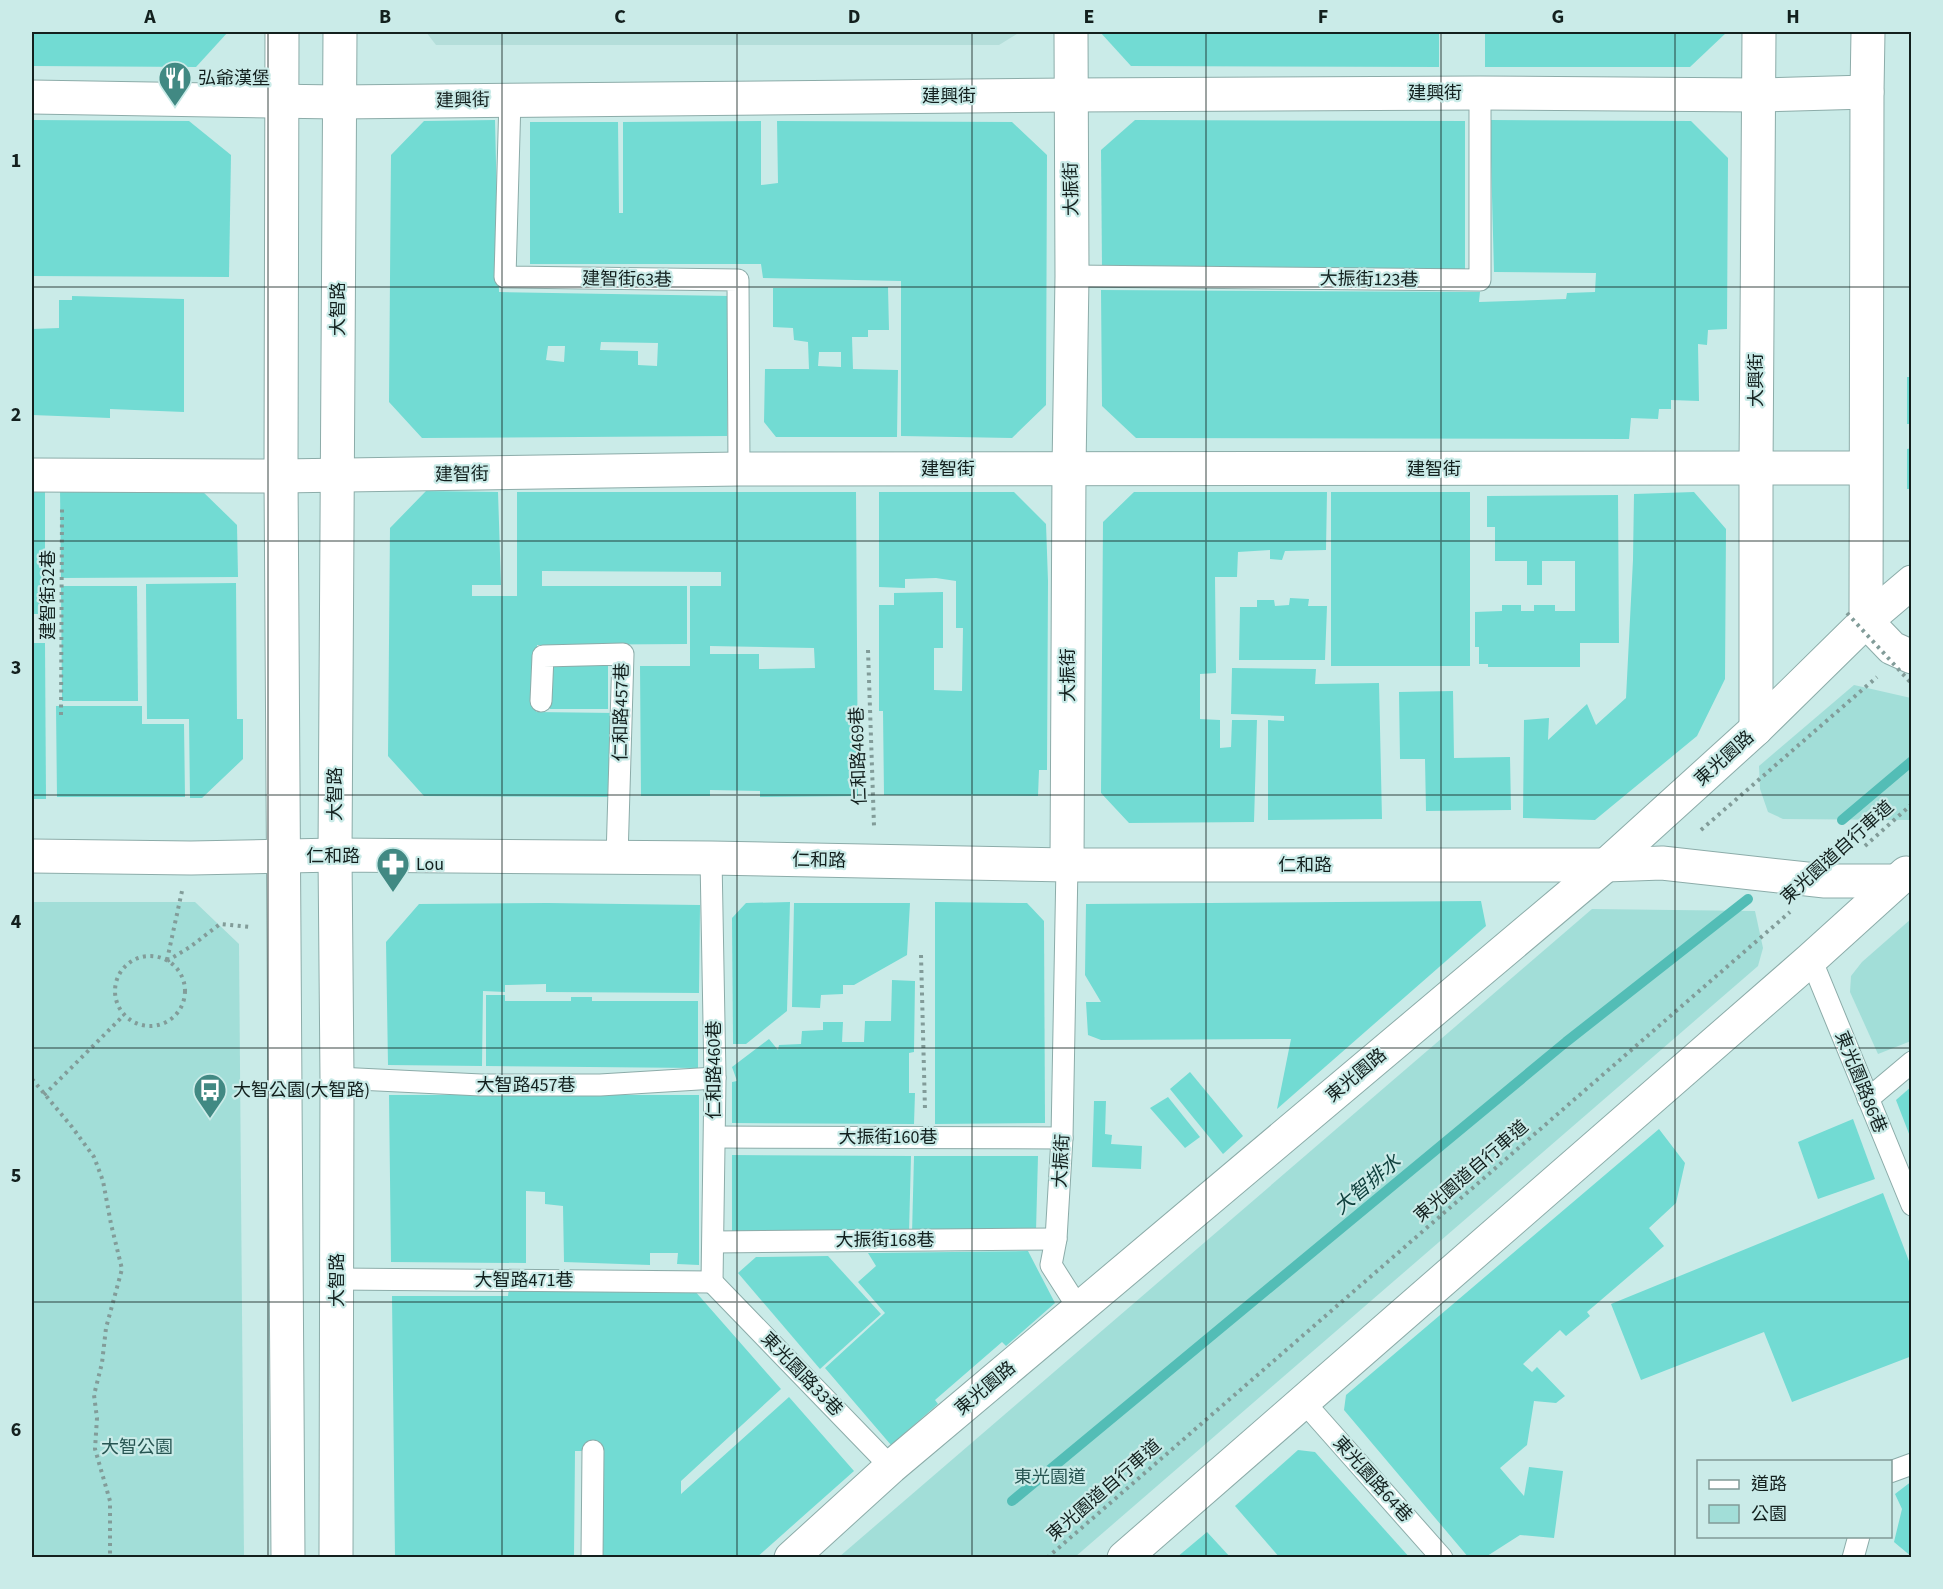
<svg xmlns="http://www.w3.org/2000/svg" width="1943" height="1589" viewBox="0 0 1943 1589" font-family="'Source Sans 3','Noto Sans TC',sans-serif">
  <style>
    .built { fill: #b4deda }
    .green { fill: #a2ded8 }
    .lines { fill: none; stroke-linecap: round; stroke-linejoin: round }
    .stream { stroke: #53bdb6; stroke-width: 10 }
    .building { fill: #72dbd3; fill-rule: evenodd }
    .service-casing { stroke: #8caca9; stroke-width: 23 }
    .minor-casing { stroke: #8caca9; stroke-width: 35 }
    .tertiary-casing { stroke: #8caca9; stroke-width: 35 }
    .path { stroke: #829c99; stroke-width: 4; stroke-dasharray: 3 4.5; stroke-linecap: butt }
    .service { stroke: #fff; stroke-width: 21 }
    .minor { stroke: #fff; stroke-width: 33 }
    .tertiary { stroke: #fff; stroke-width: 33 }
    .path-bridge { stroke: #829c99; stroke-width: 4; stroke-dasharray: 3 4.5; stroke-linecap: butt }
    .grid { fill: none; stroke: #13201e; stroke-width: 1.5; stroke-opacity: 0.55 }
    .labels { text-anchor: middle; stroke-width: 4.5; stroke-linejoin: round; paint-order: stroke }
    .poi-label { font-size: 18px; fill: #13201e; stroke: #caebe8; text-anchor: start }
    .street-label { font-size: 18px; fill: #13201e; stroke: #caebe8 }
    .park-label { font-size: 18px; fill: #275552; stroke: #caebe8 }
    .water-label { font-size: 20px; font-style: italic; fill: #10413e; stroke: #caebe8 }
    .neatline { fill: none; stroke: #13201e; stroke-width: 2 }
    .grid-label { font-size: 20px; text-anchor: middle; font-weight: bold; fill: #13201e }
  </style>
  <rect width="100%" height="100%" fill="#caebe8"/>
  <polygon class="built" points="426,32 1020,32 999,45 436,45"/>
  <g class="green">
    <polygon points="1854,685 1911,698 1911,820 1783,819 1768,812 1760,789 1759,766"/>
    <polygon points="32,902 195,902 239,944 244,1557 32,1557"/>
    <polygon points="1592,909 1755,911 1763,948 1758,966 1075,1557 839,1557"/>
    <polygon points="1911,919 1911,1041 1878,1054 1850,992 1851,976 1862,962"/>
  </g>
  <g class="lines">
    <g class="stream">
      <polyline points="1842,820 1912,761"/>
      <polyline points="1012,1501 1566,1042 1748,899"/>
    </g>
  </g>
  <g class="building">
    <polygon points="32,32 228,32 196,67 32,66"/>
    <polygon points="1100,32 1439,32 1439,67 1131,66"/>
    <polygon points="1485,32 1727,32 1690,67 1485,67"/>
    <polygon points="32,120 189,121 231,155 229,277 32,276"/>
    <path d="M495 120 499 292 729 296 727 436 422 438 389 402 391 155 424 121ZM601 342 658 343 657 366 638 365V351L600 350ZM548 346H565L564 362 546 360Z"/>
    <polygon points="1135,120 1465,121 1465,270 1102,268 1101,150"/>
    <polygon points="1490,120 1691,121 1728,158 1727,329 1708,330 1707,345 1698,344 1699,401 1671,400 1671,409 1659,409 1658,419 1631,418 1629,439 1136,438 1102,406 1101,290 1480,292 1479,302 1566,299 1567,293 1595,292 1596,273 1494,272"/>
    <polygon points="761,121 761,185 778,183 777,121 1012,122 1047,155 1046,405 1012,438 901,436 901,281 763,278 761,264 530,264 530,122 618,122 619,213 623,213 623,122"/>
    <path d="M888 287 889 330H868V337H852L853 369 898 370 897 437H776L764 422 765 369H809L808 342 794 340 793 328 773 327V288ZM819 352H841V367L818 366Z"/>
    <polygon points="72,296 184,299 184,412 110,409 110,418 32,415 32,329 59,328 59,300 72,300"/>
    <rect x="1907" y="377" width="5" height="47"/>
    <polygon points="1912,448 1910,489 1907,489 1907,449"/>
    <polygon points="198,487 237,525 238,577 61,578 60,488"/>
    <rect x="32" y="490" width="13" height="124"/>
    <path d="M426 491 498 492 501 585H472V596H517V492H856L858 796 760 797V791L710 790V796H641L640 666H690V586H721V572L542 571V586H687V644L537 645 536 712 615 713 614 797 424 796 388 756 390 528ZM710 646 814 648 815 668 759 669V654H710Z"/>
    <polygon points="879,492 1014,492 1046,524 1048,581 1047,770 1039,770 1038,796 884,795 883,711 879,711 879,605 894,605 894,593 943,592 943,648 934,648 934,690 962,691 963,628 956,628 956,581 936,578 905,579 905,588 879,587"/>
    <polygon points="1134,492 1327,492 1326,550 1285,551 1282,560 1270,559 1270,550 1238,552 1237,577 1215,577 1216,673 1200,674 1200,719 1220,720 1220,748 1231,747 1232,720 1257,720 1254,822 1129,823 1101,793 1103,522"/>
    <rect x="1331" y="492" width="139" height="174"/>
    <polygon points="1694,492 1726,529 1725,679 1697,736 1595,820 1523,818 1524,720 1549,718 1548,740 1587,704 1596,725 1626,698 1633,560 1634,494"/>
    <polygon points="1618,495 1619,643 1580,643 1580,667 1488,667 1488,664 1479,664 1479,647 1475,647 1475,612 1502,611 1502,605 1521,605 1521,611 1534,611 1534,605 1555,605 1555,611 1575,611 1575,561 1542,561 1542,585 1527,585 1527,561 1495,561 1495,527 1487,527 1487,496"/>
    <polygon points="236,583 237,719 243,719 243,759 202,798 190,798 189,719 147,719 146,584"/>
    <polygon points="61,586 137,586 138,701 62,701"/>
    <polygon points="1290,598 1309,599 1308,606 1327,606 1325,660 1239,660 1240,607 1257,607 1257,600 1274,600 1275,606 1289,605"/>
    <polygon points="32,643 45,643 46,799 32,799"/>
    <polygon points="608,665 608,709 550,709 550,666"/>
    <polygon points="1232,668 1316,669 1315,684 1379,683 1382,819 1268,820 1268,720 1284,721 1284,716 1231,714"/>
    <polygon points="1453,691 1454,758 1510,757 1511,810 1426,811 1425,759 1400,759 1399,692"/>
    <polygon points="56,706 142,706 142,724 184,724 185,797 57,797"/>
    <polygon points="1481,901 1486,926 1277,1109 1291,1039 1101,1040 1088,1035 1086,1002 1101,1002 1085,975 1086,904"/>
    <polygon points="790,902 787,1011 746,1044 733,1044 732,918 746,903"/>
    <polygon points="935,902 1027,903 1044,921 1045,1123 935,1124"/>
    <polygon points="547,903 700,905 699,993 546,992 546,984 505,985 505,992 483,991 482,1066 388,1065 386,942 419,904"/>
    <polygon points="794,903 910,903 907,955 854,985 843,985 843,994 821,995 820,1008 792,1007"/>
    <polygon points="892,980 915,981 914,1052 909,1053 909,1093 915,1093 914,1124 732,1123 732,1082 737,1081 732,1067 769,1039 778,1050 779,1045 801,1044 802,1031 823,1030 823,1022 843,1022 842,1042 864,1042 865,1021 891,1021"/>
    <polygon points="486,995 505,995 505,1001 571,1001 571,997 592,997 592,1001 698,1001 698,1068 486,1066"/>
    <polygon points="1190,1072 1243,1136 1223,1154 1170,1089"/>
    <polygon points="1912,1086 1912,1139 1911,1139 1896,1100"/>
    <polygon points="389,1095 699,1095 699,1265 677,1264 678,1253 650,1253 650,1265 564,1262 563,1206 545,1204 545,1192 526,1191 526,1263 391,1262"/>
    <polygon points="1168,1097 1200,1137 1185,1148 1150,1108"/>
    <polygon points="1094,1101 1106,1101 1105,1134 1112,1135 1111,1144 1142,1146 1141,1169 1092,1167"/>
    <polygon points="1853,1119 1875,1179 1818,1199 1798,1142"/>
    <polygon points="1659,1129 1685,1163 1676,1203 1649,1228 1664,1246 1587,1312 1590,1316 1566,1336 1560,1330 1523,1364 1532,1372 1537,1367 1565,1396 1556,1403 1534,1401 1527,1445 1500,1468 1524,1496 1529,1467 1563,1471 1554,1538 1520,1535 1484,1558 1469,1558 1344,1410 1346,1395"/>
    <polygon points="732,1155 911,1156 909,1233 732,1234"/>
    <polygon points="914,1156 1038,1156 1036,1231 912,1234"/>
    <polygon points="1883,1193 1912,1269 1912,1356 1792,1402 1764,1332 1641,1380 1611,1304"/>
    <polygon points="1028,1251 1055,1303 1006,1346 1002,1342 935,1400 938,1404 891,1445 825,1368 885,1313 858,1282 876,1266 868,1253"/>
    <polygon points="828,1256 881,1314 820,1369 738,1273 756,1257"/>
    <polygon points="509,1288 694,1290 781,1389 681,1481 681,1494 789,1397 854,1471 756,1558 601,1558 601,1451 575,1451 574,1558 395,1558 392,1296 508,1296"/>
    <polygon points="1298,1450 1315,1452 1410,1558 1280,1558 1235,1506"/>
    <polygon points="1912,1481 1912,1557 1894,1542 1902,1509 1895,1494"/>
    <polygon points="1207,1532 1231,1558 1176,1558"/>
  </g>
  <g class="lines">
    <defs>
      <g id="service">
        <polyline points="510,99 505,277 738,280 739,469"/>
        <polyline points="1072,276 1480,280 1480,93"/>
        <polyline points="541,701 543,656 623,654 617,858"/>
        <polyline points="711,858 715,1078 712,1282"/>
        <polyline points="1067,865 1062,1138 1056,1239 1051,1265 1079,1309"/>
        <polyline points="1811,959 1912,1205"/>
        <polyline points="337,1078 481,1085 600,1085 715,1078"/>
        <polyline points="1868,1099 1912,1062"/>
        <polyline points="715,1137 1062,1138"/>
        <polyline points="714,1242 1056,1239"/>
        <polyline points="337,1279 712,1282"/>
        <polyline points="712,1282 891,1467"/>
        <polyline points="1303,1401 1442,1558"/>
        <polyline points="1890,1472 1912,1464"/>
        <polyline points="592,1558 593,1451"/>
        <polyline points="1853,1558 1859,1536"/>
      </g>
      <g id="minor">
        <polyline points="1868,32 1867,92 1866,621 1892,648 1912,657"/>
        <polyline points="32,97 338,102 1070,95 1480,93 1758,95 1867,92"/>
        <polyline points="32,475 281,476 739,469 1865,468"/>
        <polyline points="1756,729 1756,469 1759,32"/>
        <polyline points="32,856 191,858 335,855 711,858 1067,865 1606,865 1662,863 1825,881 1896,881"/>
        <polyline points="1067,865 1069,469 1072,276 1071,32"/>
        <polyline points="791,1558 891,1467 1606,865 1756,729 1866,621 1912,582"/>
        <polyline points="1124,1558 1811,959 1906,873"/>
      </g>
      <g id="tertiary">
        <polyline points="282,32 281,476 288,1558"/>
        <polyline points="336,1558 337,1078 335,855 340,32"/>
      </g>
    </defs>
    <use href="#service" class="service-casing"/>
    <use href="#minor" class="minor-casing"/>
    <use href="#tertiary" class="tertiary-casing"/>
    <g class="path">
      <polyline points="868,650 874,826"/>
      <polyline points="61,715 62,509"/>
      <polyline points="1701,830 1877,677"/>
      <polyline points="1865,846 1912,804"/>
      <polyline points="921,955 925,1110"/>
      <circle cx="150" cy="991" r="35"/>
      <polyline points="167,960 182,891"/>
      <polyline points="167,961 190,947 220,924 250,927"/>
      <polyline points="32,1079 72,1127 94,1157 103,1181 111,1224 122,1269 106,1328 102,1363 94,1395 97,1418 95,1449 110,1501 110,1558"/>
      <polyline points="44,1095 121,1018"/>
      <polyline points="1047,1558 1790,912"/>
    </g>
    <use href="#service" class="service"/>
    <use href="#minor" class="minor"/>
    <use href="#tertiary" class="tertiary"/>
    <polyline class="path-bridge" points="1847,613 1912,684"/>
  </g>
  <path class="grid" d="M268 32V1558M502 32V1558M737 32V1558M972 32V1558M1206 32V1558M1441 32V1558M1675 32V1558M32 287H1912M32 541H1912M32 795H1912M32 1048H1912M32 1302H1912"/>
  <defs>
    <symbol id="restaurant-pin" viewBox="-11 -11 22 30"><path d="M0 17L-7.5 6A9.5 9.5 0 1 1 7.5 6Z" fill="#418983" stroke="#caebe8"/><path d="M-5-6h1v4h1v-4h1v4h1v-4h1v5L-1.5 .5V6h-2V.5L-5-1ZM5-6V6H3V1.5H1.5Q1.5-4 5-6Z" fill="#fff"/></symbol>
    <symbol id="pharmacy-pin" viewBox="-11 -11 22 30"><path d="M0 17L-7.5 6A9.5 9.5 0 1 1 7.5 6Z" fill="#418983" stroke="#caebe8"/><path d="M-2-6h4v4h4v4h-4v4h-4v-4h-4v-4h4Z" fill="#fff"/></symbol>
    <symbol id="bus-pin" viewBox="-11 -11 22 30"><path d="M0 17L-7.5 6A9.5 9.5 0 1 1 7.5 6Z" fill="#418983" stroke="#caebe8"/><path d="M-5-6H5V4H4V6H2V4H-2V6H-4V4H-5ZM-3.5-4V0h7V-4ZM-3.5 1.2v1.5H-2V1.2ZM2 1.2v1.5H3.5V1.2Z" fill="#fff"/></symbol>
  </defs>
  <g fill-rule="evenodd">
    <use href="#restaurant-pin" x="156" y="59" width="38" height="52"/>
    <use href="#pharmacy-pin" x="374" y="845" width="38" height="52"/>
    <use href="#bus-pin" x="191" y="1071" width="38" height="52"/>
  </g>
  <g class="labels">
    <g class="poi-label">
      <text x="198" y="84">弘爺漢堡</text>
      <text x="416" y="870">Lou</text>
      <text x="233" y="1096">大智公園(大智路)</text>
    </g>
    <g class="street-label">
      <text x="1435" y="99">建興街</text>
      <text x="949" y="102">建興街</text>
      <text transform="translate(463 100) rotate(-1)" y="6">建興街</text>
      <text transform="translate(1071 189) rotate(-91)" y="6">大振街</text>
      <text transform="translate(627 279) rotate(1)" y="6">建智街63巷</text>
      <text transform="translate(1369 279) rotate(1)" y="6">大振街123巷</text>
      <text transform="translate(338 309) rotate(-90)" y="6">大智路</text>
      <text transform="translate(1756 380) rotate(-90)" y="6">大興街</text>
      <text x="948" y="475">建智街</text>
      <text x="1434" y="475">建智街</text>
      <text transform="translate(462 474) rotate(-1)" y="6">建智街</text>
      <text transform="translate(48 595) rotate(-90)" y="6">建智街32巷</text>
      <text transform="translate(1068 675) rotate(-90)" y="6">大振街</text>
      <text transform="translate(621 712) rotate(-89)" y="6">仁和路457巷</text>
      <text transform="translate(858 756) rotate(-92)" y="6">仁和路469巷</text>
      <text transform="translate(1724 758) rotate(-42)" y="6">東光園路</text>
      <text transform="translate(335 794) rotate(-90)" y="6">大智路</text>
      <text transform="translate(1837 852) rotate(-42)" y="6">東光園道自行車道</text>
      <text x="333" y="862">仁和路</text>
      <text transform="translate(819 860) rotate(1)" y="6">仁和路</text>
      <text x="1305" y="871">仁和路</text>
      <text transform="translate(714 1070) rotate(-90)" y="6">仁和路460巷</text>
      <text transform="translate(1356 1075) rotate(-40)" y="6">東光園路</text>
      <text transform="translate(1861 1082) rotate(68)" y="6">東光園路86巷</text>
      <text x="526" y="1091">大智路457巷</text>
      <text x="888" y="1143">大振街160巷</text>
      <text transform="translate(1061 1161) rotate(-87)" y="6">大振街</text>
      <text transform="translate(1471 1171) rotate(-41)" y="6">東光園道自行車道</text>
      <text x="885" y="1246">大振街168巷</text>
      <text transform="translate(337 1280) rotate(-90)" y="6">大智路</text>
      <text x="524" y="1286">大智路471巷</text>
      <text transform="translate(802 1374) rotate(46)" y="6">東光園路33巷</text>
      <text transform="translate(985 1388) rotate(-40)" y="6">東光園路</text>
      <text transform="translate(1373 1479) rotate(48)" y="6">東光園路64巷</text>
      <text transform="translate(1104 1490) rotate(-41)" y="6">東光園道自行車道</text>
    </g>
    <g class="park-label">
      <text x="137" y="1453">大智公園</text>
      <text x="1050" y="1483">東光園道</text>
    </g>
    <g class="water-label">
      <text transform="translate(1367 1184) rotate(-40)" y="7">大智排水</text>
    </g>
  </g>
  <rect width="1943" height="1589" fill="none" stroke="#caebe8" stroke-width="66"/>
  <rect x="1697" y="1460" width="195" height="78" fill="#caebe8" stroke="#819a97" stroke-width="1.5"/>
  <rect x="1709" y="1480" width="30" height="9" fill="#ffffff" stroke="#819a97" stroke-width="1.5"/>
  <text x="1751" y="1490" font-size="18" fill="#13201e">道路</text>
  <rect x="1709" y="1505" width="30" height="18" fill="#a2ded8" stroke="#819a97" stroke-width="1.5"/>
  <text x="1751" y="1520" font-size="18" fill="#13201e">公園</text>
  <rect x="33" y="33" width="1877" height="1523" class="neatline"/>
  <g class="grid-label">
    <text x="150" y="23">A</text>
    <text x="385" y="23">B</text>
    <text x="620" y="23">C</text>
    <text x="854" y="23">D</text>
    <text x="1089" y="23">E</text>
    <text x="1323" y="23">F</text>
    <text x="1558" y="23">G</text>
    <text x="1793" y="23">H</text>
    <text x="16" y="167">1</text>
    <text x="16" y="421">2</text>
    <text x="16" y="674">3</text>
    <text x="16" y="928">4</text>
    <text x="16" y="1182">5</text>
    <text x="16" y="1436">6</text>
  </g>
</svg>
